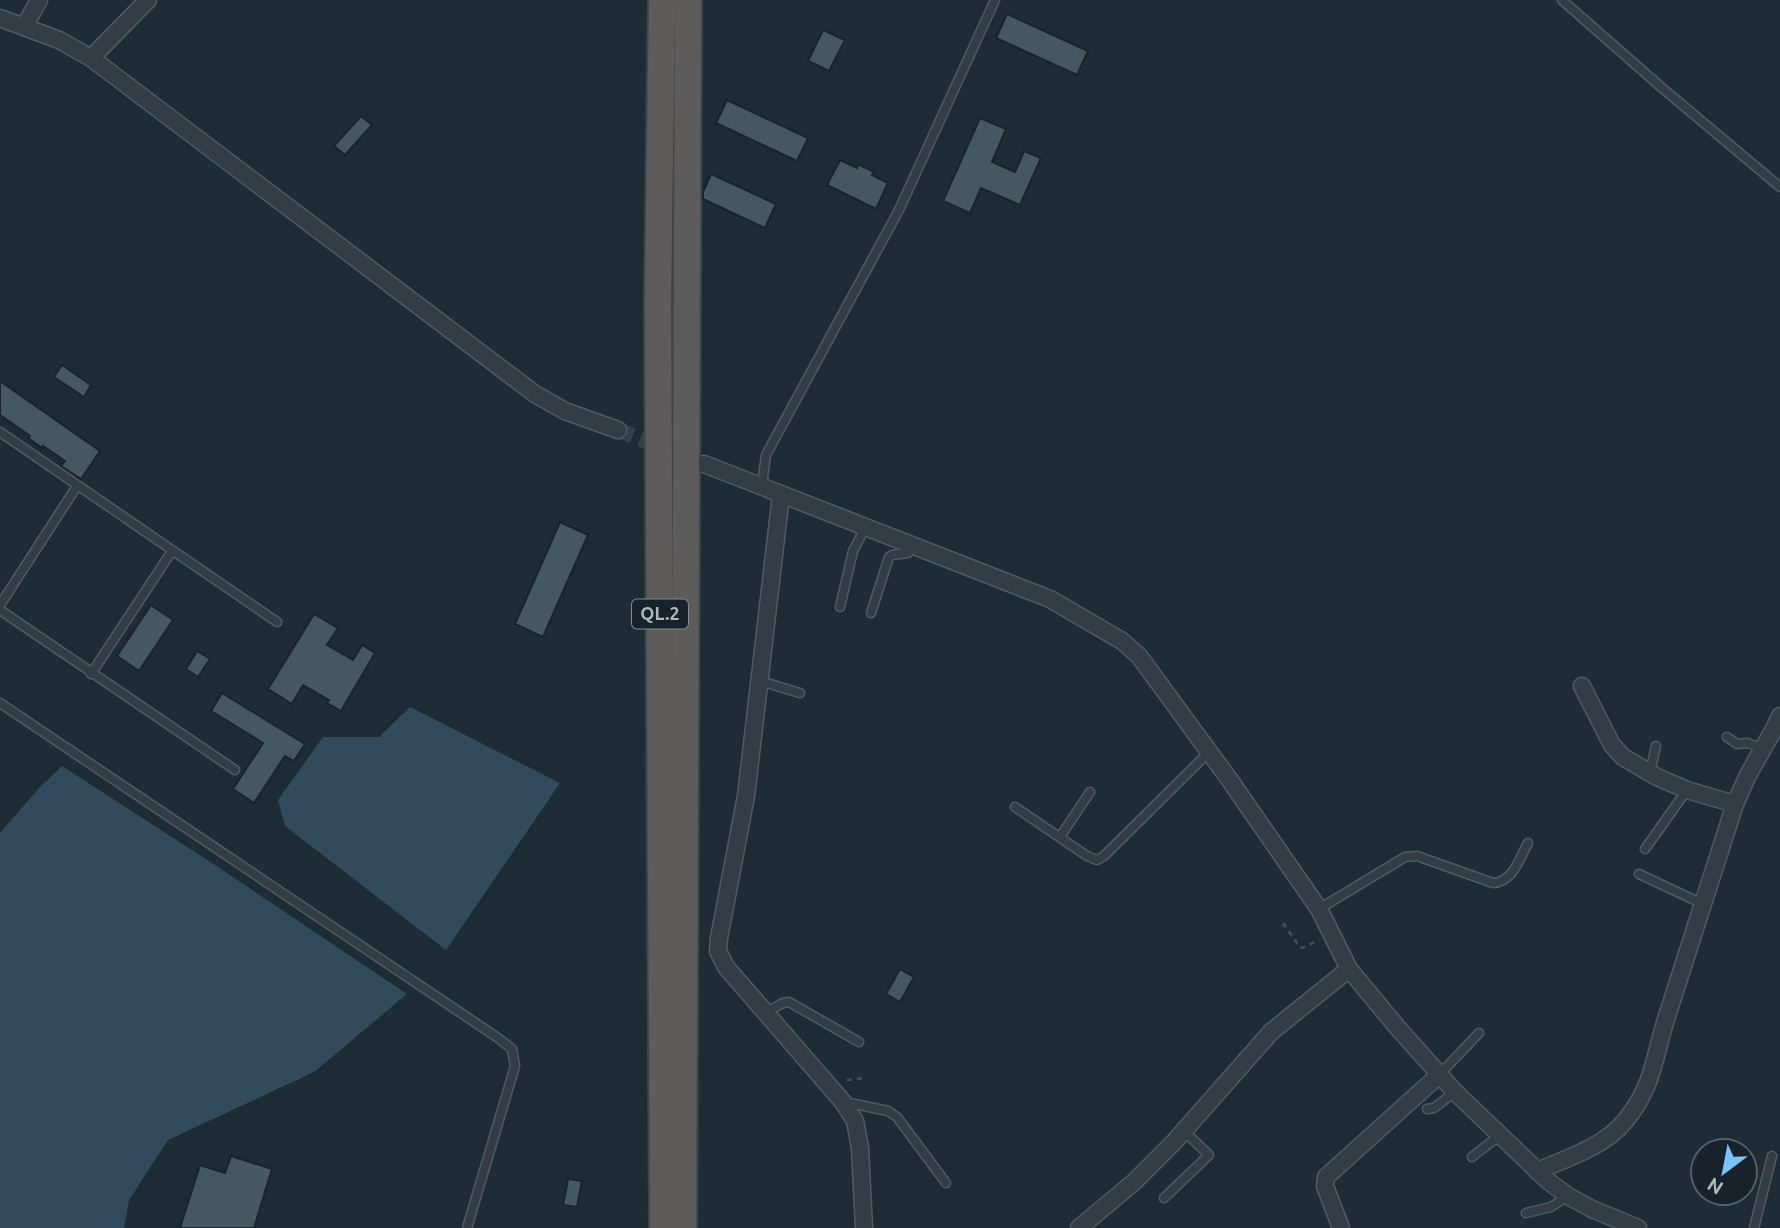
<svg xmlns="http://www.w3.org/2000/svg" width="1780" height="1228" viewBox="0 0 1780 1228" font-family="Ubuntu,sans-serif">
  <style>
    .water { fill: #314b5c }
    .building { fill: #465761; stroke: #19242c; stroke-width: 2 }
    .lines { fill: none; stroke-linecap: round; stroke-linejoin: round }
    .minor-tunnel { stroke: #33414a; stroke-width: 16; stroke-dasharray: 16 8; stroke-linecap: butt }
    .service-casing { stroke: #4f5b64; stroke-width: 11 }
    .minor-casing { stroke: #4f5b64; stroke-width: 19 }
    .trunk-casing { stroke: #3c4850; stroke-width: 30 }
    .path { stroke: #405453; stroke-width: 2.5; stroke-dasharray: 5 5; stroke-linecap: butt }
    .service { stroke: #323d45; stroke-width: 8 }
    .minor { stroke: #323d45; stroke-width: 16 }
    .trunk { stroke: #5e5c5a; stroke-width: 26 }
    .labels { text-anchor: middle; stroke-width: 6; stroke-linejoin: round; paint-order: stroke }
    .shield { fill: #18222a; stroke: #7f8c95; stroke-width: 2 }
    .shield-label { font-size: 18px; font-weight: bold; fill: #abb9c3 }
  </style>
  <rect width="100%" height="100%" fill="#1e2c35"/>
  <g class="water">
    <polygon points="410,707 560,783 446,950 285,826 278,800 323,737 379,737"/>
    <polygon points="62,766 215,865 407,994 314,1072 168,1140 129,1200 124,1228 0,1228 0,833 38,789"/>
  </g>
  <g class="building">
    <polygon points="1007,14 1088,51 1077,75 996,38"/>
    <polygon points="823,30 845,40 829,71 808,61"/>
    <polygon points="727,100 808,138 797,161 716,123"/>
    <polygon points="361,116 372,125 345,155 334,146"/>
    <polygon points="980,118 1006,129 992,162 1015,172 1024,151 1041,158 1020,205 981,188 970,213 943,201"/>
    <polygon points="840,160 857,168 858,164 874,172 872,175 888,183 876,209 827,185"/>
    <polygon points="711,174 776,204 765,228 703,199 703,192"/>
    <polygon points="62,365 91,385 84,397 54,377"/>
    <polygon points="0,381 100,451 81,479 61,466 65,461 43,446 42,448 28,438 30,436 0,415"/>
    <polygon points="560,522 588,535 543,637 515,624"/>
    <polygon points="151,605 173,620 139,671 117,656"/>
    <polygon points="314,614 338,628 327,645 353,660 362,645 375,653 341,711 327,703 329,700 303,685 292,704 268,689"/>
    <polygon points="197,651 210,659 198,677 186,669"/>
    <polygon points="222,693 305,744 294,761 285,756 254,803 233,789 263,743 211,711"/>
    <polygon points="900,969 914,977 900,1002 886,994"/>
    <polygon points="231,1156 272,1169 254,1228 180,1228 200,1165 225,1173"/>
    <polygon points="568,1179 582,1181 577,1207 563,1205"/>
  </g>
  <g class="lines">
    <polyline class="minor-tunnel" points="618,430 693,460"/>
    <defs>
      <g id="service">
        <polyline points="1562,0 1661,87 1780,187"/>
        <polyline points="0,432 277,622"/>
        <polyline points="762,486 766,455 899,210 995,0"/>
        <polyline points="0,605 77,486"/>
        <polyline points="840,607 853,551 865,528"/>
        <polyline points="0,610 235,770"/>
        <polyline points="871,613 889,557 892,555 908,553 914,547"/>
        <polyline points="91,674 172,551"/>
        <polyline points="760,681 800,693"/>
        <polyline points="0,703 498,1038 512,1049 515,1066 467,1228"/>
        <polyline points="1727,737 1737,744 1748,743 1763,749"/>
        <polyline points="1650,773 1656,746"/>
        <polyline points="1015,807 1087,856 1097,860 1104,856 1209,752"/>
        <polyline points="1060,837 1090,792"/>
        <polyline points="1645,849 1687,790"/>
        <polyline points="1639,874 1703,904"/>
        <path d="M1319 909 1405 857 1417 856 1493 883C1513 882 1519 859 1528 843"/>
        <polyline points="766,1012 783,1003 789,1002 859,1042"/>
        <polyline points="1439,1075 1479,1033"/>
        <polyline points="845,1102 888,1111 897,1117 946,1183"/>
        <polyline points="1427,1109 1434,1108 1455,1092"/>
        <polyline points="1472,1157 1500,1135"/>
        <polyline points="1164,1198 1209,1155 1184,1131"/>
        <polyline points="1526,1213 1551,1207 1568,1196"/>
        <polyline points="1754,1228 1772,1156"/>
      </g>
      <g id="minor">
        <polyline points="0,18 59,40 91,58 535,394 565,411 618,430"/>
        <polyline points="24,27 39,0"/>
        <polyline points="91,58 148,0"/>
        <polyline points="704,464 1050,599 1122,641 1139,656 1229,779 1319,909 1349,969 1397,1027 1455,1092 1548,1181 1568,1196 1592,1209 1638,1228"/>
        <polyline points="781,495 746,796 719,938 718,951 726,967 843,1102 855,1121 860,1148 864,1228"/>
        <polyline points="1582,686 1612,745 1623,757 1657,777 1687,790 1735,804"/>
        <path d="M1537 1171C1567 1158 1604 1147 1625 1121 1655 1085 1654 1054 1668 1013 1690 943 1713 874 1735 804L1748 775 1774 729 1780 716"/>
        <polyline points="1079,1228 1134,1182 1174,1142 1271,1032 1349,969"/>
        <polyline points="1341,1228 1325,1186 1326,1177 1439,1075"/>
      </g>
      <g id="trunk">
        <polyline points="662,0 658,302 663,1228"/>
        <polyline points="683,1228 688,0"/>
      </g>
    </defs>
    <use href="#service" class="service-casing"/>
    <use href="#minor" class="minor-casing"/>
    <use href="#trunk" class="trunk-casing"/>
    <g class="path">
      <polyline points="1283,923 1299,946 1302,948 1319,940"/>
      <polyline points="847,1080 865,1078"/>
    </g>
    <use href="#service" class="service"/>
    <use href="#minor" class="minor"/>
    <use href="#trunk" class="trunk"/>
  </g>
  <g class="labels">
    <rect class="shield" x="632" y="599.5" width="56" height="29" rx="5"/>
    <g class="shield-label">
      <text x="660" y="620">QL.2</text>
    </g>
  </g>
  <g transform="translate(1724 1172) rotate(212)"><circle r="33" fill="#18222a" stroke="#535e67" stroke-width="2"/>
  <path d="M0-5L12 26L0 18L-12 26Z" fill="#7bc2f8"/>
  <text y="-10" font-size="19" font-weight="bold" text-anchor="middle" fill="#abb9c3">N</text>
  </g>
</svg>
